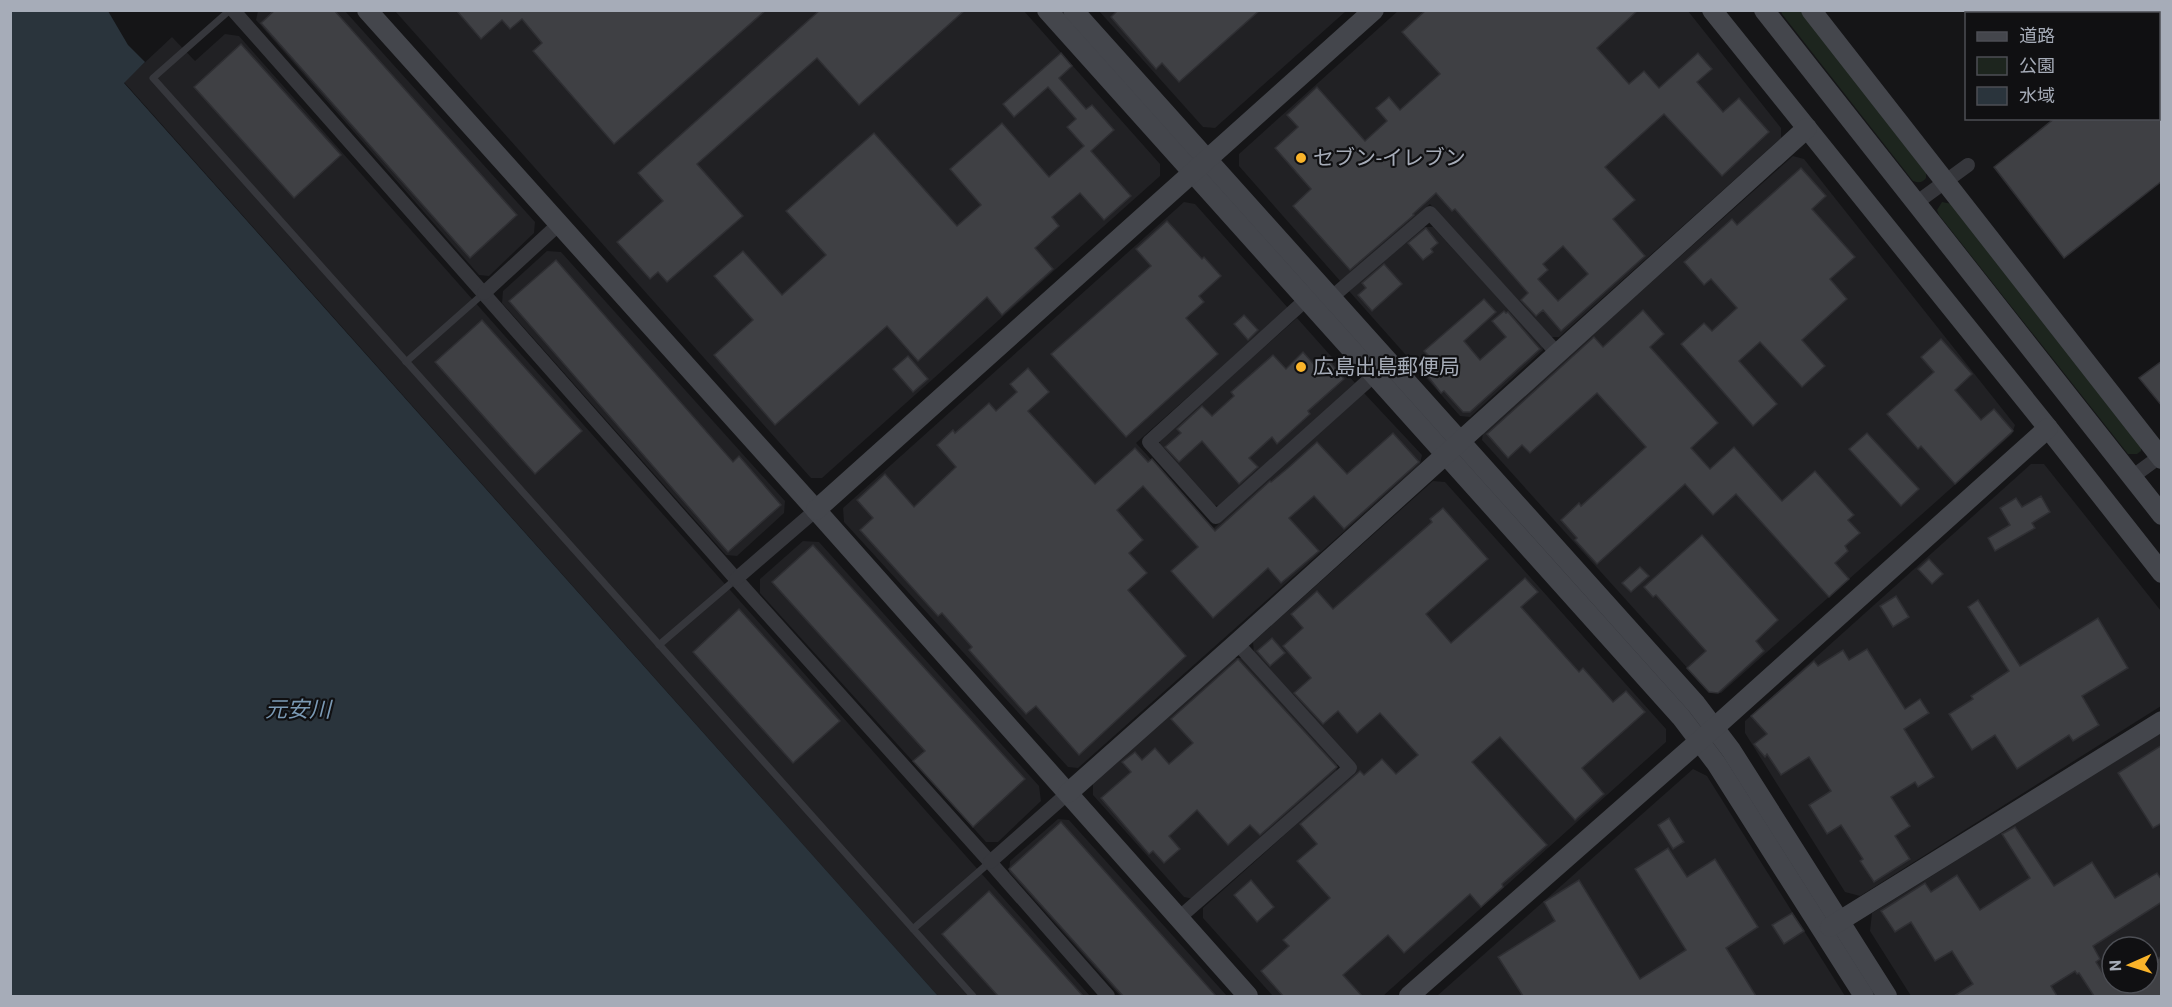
<svg xmlns="http://www.w3.org/2000/svg" width="2172" height="1007" viewBox="0 0 2172 1007" font-family="Roboto,'Noto Sans JP',sans-serif">
  <style>
    .built { fill: #212124; fill-rule: evenodd }
    .green { fill: #1d251e }
    .water { fill: #2a343c }
    .building { fill: #3f4044; stroke: #2f2f33; stroke-width: 1.5; fill-rule: evenodd }
    .lines { fill: none; stroke-linecap: round; stroke-linejoin: round }
    .path { stroke: #3c3e43; stroke-width: 3; stroke-dasharray: 3 4.5; stroke-linecap: butt }
    .lane { stroke: #36373c; stroke-width: 7 }
    .street { stroke: #36373c; stroke-width: 14 }
    .secondary { stroke: #44464c; stroke-width: 20 }
    .poi-dot { fill: #fab42a; stroke: #101012; stroke-width: 2 }
    .labels { text-anchor: middle; stroke-width: 4.5; stroke-linejoin: round; paint-order: stroke }
    .poi-label { font-size: 21px; fill: #a6acb8; stroke: #101012; text-anchor: start }
    .water-label { font-size: 22px; font-style: italic; fill: #7b9ab5; stroke: #101012 }
  </style>
  <rect width="100%" height="100%" fill="#151517"/>
  <g class="built">
    <polygon points="1399,10 1688,11 1781,128 1781,138 1559,337 1551,337 1430,204 1341,282 1239,166 1239,154"/>
    <polygon points="258,11 345,11 535,222 534,233 489,276 479,275 256,20"/>
    <polygon points="395,11 1024,11 1160,164 1160,176 822,478 811,478"/>
    <polygon points="1099,11 1346,11 1215,128 1203,127"/>
    <polygon points="225,34 239,36 1090,996 938,996 124,82 172,37 195,61"/>
    <polygon points="1793,156 1804,159 2015,425 2012,434 1721,693 1709,692 1482,440 1483,432"/>
    <polygon points="1184,202 1195,204 1288,308 1136,443 1214,528 1364,393 1422,455 1420,464 1078,768 1068,767 844,522 843,508"/>
    <polygon points="1422,227 1433,227 1542,345 1543,350 1470,417 1460,416 1349,291"/>
    <polygon points="547,251 561,252 785,501 784,513 737,556 726,555 502,303 503,291"/>
    <polygon points="1297,318 1355,383 1219,506 1211,505 1160,448 1160,440"/>
    <polygon points="2031,464 2044,464 2161,611 2161,706 1860,896 1845,892 1745,733 1745,721"/>
    <polygon points="1433,481 1445,482 1666,729 1666,742 1383,996 1273,996 1203,918 1203,908 1357,770 1254,654 1253,642"/>
    <polygon points="803,541 819,542 1039,786 1041,801 998,842 986,842 760,593 760,579"/>
    <polygon points="1233,658 1243,658 1338,763 1336,772 1194,899 1184,897 1093,795 1093,783"/>
    <path d="M2161 733V996H1911L1870 931 1872 913ZM2112 947H2148V983H2112Z"/>
    <polygon points="1693,769 1707,776 1845,996 1437,996"/>
    <polygon points="1058,819 1069,820 1227,996 1120,996 1009,872 1010,861"/>
  </g>
  <g class="green">
    <path d="M1781 11H1801L1926 173V178C1922 183 1919 183 1913 181L1782 14Z"/>
    <polygon points="1942,202 1952,204 2141,446 2141,451 2137,454 2128,454 1939,215 1937,210"/>
  </g>
  <polygon class="water" points="10,11 108,11 128,45 145,62 124,83 938,996 11,996"/>
  <g class="building">
    <polygon points="275,10 334,10 517,215 470,258 261,23"/>
    <polygon points="456,10 766,10 614,144 533,51 542,43 522,19 510,29 502,20 481,39"/>
    <polygon points="820,10 965,10 859,105 817,58 697,164 743,216 667,282 658,272 650,279 617,242 663,201 638,173"/>
    <polygon points="1118,10 1260,10 1179,82 1162,63 1156,69 1111,17"/>
    <path d="M1426 10H1638L1597 48 1629 84 1644 71 1659 88 1698 53 1712 69 1697 82 1723 112 1739 98 1769 132 1722 176 1664 114 1605 167 1635 200 1613 219 1645 256 1561 331 1543 310 1536 316 1521 300 1528 293 1455 209 1452 211 1436 193 1413 214 1414 215 1350 270 1293 206 1311 189 1275 148 1298 127 1287 115 1317 87 1365 141 1387 121 1376 108 1389 97 1400 110 1440 74 1402 32ZM1563 246 1588 274 1558 301 1538 279 1548 270 1543 264Z"/>
    <polygon points="241,44 341,155 294,198 194,87"/>
    <polygon points="1061,53 1072,66 1059,78 1086,109 1092,105 1114,130 1091,151 1131,196 1104,220 1080,193 1052,217 1059,226 1035,248 1053,269 1002,315 987,297 918,361 887,326 775,425 714,355 753,320 714,276 743,251 782,295 826,255 786,211 874,133 957,226 981,205 950,169 1002,123 1049,177 1084,146 1067,127 1076,119 1048,87 1014,117 1003,104"/>
    <polygon points="2055,118 2162,118 2162,181 2064,258 1994,167"/>
    <polygon points="1801,168 1826,196 1812,209 1855,257 1830,279 1847,299 1802,340 1825,366 1802,387 1760,342 1739,361 1777,404 1753,426 1681,344 1704,323 1712,331 1737,308 1711,279 1704,285 1684,262 1732,219 1737,225"/>
    <polygon points="1167,221 1202,259 1204,257 1221,276 1199,296 1204,302 1186,318 1218,354 1126,437 1051,354 1151,266 1136,249"/>
    <polygon points="1426,228 1438,243 1431,249 1433,252 1423,260 1408,243"/>
    <polygon points="556,260 733,462 739,456 781,505 728,552 509,301"/>
    <polygon points="1384,264 1402,284 1372,311 1358,295 1366,288 1362,283"/>
    <polygon points="1484,299 1496,312 1464,341 1480,360 1506,337 1492,321 1504,311 1506,313 1508,312 1540,349 1470,412 1463,412 1444,391 1441,393 1419,365 1429,356 1424,351"/>
    <polygon points="1643,310 1664,334 1650,347 1718,423 1691,448 1710,469 1734,447 1782,501 1815,471 1854,515 1848,520 1860,533 1845,546 1848,551 1835,563 1849,579 1829,597 1736,494 1713,515 1685,484 1597,564 1575,540 1577,538 1561,520 1579,503 1581,506 1646,447 1597,393 1530,453 1522,445 1508,458 1487,434 1594,337 1603,347"/>
    <polygon points="1244,315 1258,330 1248,340 1234,324"/>
    <polygon points="482,320 582,431 535,474 435,362"/>
    <polygon points="1941,339 1972,374 1955,390 1981,420 1994,409 2013,431 1955,484 1921,446 1918,449 1887,414 1934,372 1921,357"/>
    <polygon points="1303,352 1318,369 1328,360 1344,379 1308,411 1310,414 1277,444 1272,437 1249,458 1258,467 1239,484 1202,441 1179,462 1165,447 1181,433 1177,429 1202,406 1212,416 1234,396 1231,392 1273,355 1286,369"/>
    <polygon points="908,356 928,379 913,392 893,369"/>
    <polygon points="2162,361 2162,406 2139,378"/>
    <polygon points="1028,368 1049,392 1028,411 1095,484 1135,448 1148,462 1152,459 1215,531 1270,481 1271,482 1288,468 1317,442 1347,474 1393,433 1419,462 1344,529 1314,496 1289,518 1319,551 1281,583 1268,568 1213,618 1171,571 1198,547 1143,486 1117,510 1143,540 1129,553 1147,573 1128,590 1186,656 1079,755 1036,706 1026,714 969,650 972,647 942,613 938,616 860,530 873,518 857,500 885,474 914,507 956,467 937,445 953,430 955,433 989,403 996,411 1017,392 1010,384"/>
    <polygon points="1867,433 1919,489 1901,506 1849,449"/>
    <polygon points="2041,496 2050,512 2032,523 2035,528 1995,551 1988,538 2010,525 2000,508 2016,498 2022,507"/>
    <polygon points="1443,508 1488,559 1426,614 1451,643 1525,578 1538,592 1521,607 1579,672 1583,668 1613,702 1626,691 1645,712 1582,768 1604,794 1575,820 1500,737 1472,762 1547,845 1502,884 1503,887 1481,907 1470,894 1404,953 1388,935 1343,975 1362,996 1283,996 1261,971 1289,946 1283,940 1330,898 1297,861 1317,844 1300,824 1360,771 1364,775 1382,759 1396,774 1418,755 1380,713 1357,733 1338,711 1323,724 1294,693 1311,678 1283,646 1303,628 1291,614 1317,591 1333,609 1432,522 1430,519"/>
    <polygon points="1702,535 1778,620 1756,641 1764,651 1718,693 1709,692 1687,668 1706,651 1656,595 1653,597 1644,587"/>
    <polygon points="813,545 1025,779 973,827 913,761 925,751 772,582"/>
    <polygon points="1929,559 1943,574 1932,584 1918,569"/>
    <polygon points="1640,567 1649,576 1631,592 1622,583"/>
    <polygon points="1896,596 1909,617 1893,627 1880,606"/>
    <polygon points="1978,600 2020,666 2098,618 2128,668 2082,696 2099,725 2073,741 2069,735 2017,769 1995,735 1972,750 1949,714 1973,699 1971,696 2009,671 1968,607"/>
    <polygon points="739,609 840,721 793,763 693,652"/>
    <polygon points="1272,638 1285,653 1270,666 1257,651"/>
    <polygon points="1867,649 1905,709 1920,699 1929,713 1904,729 1934,777 1918,787 1915,782 1891,797 1910,826 1895,836 1910,859 1874,882 1860,861 1863,859 1841,825 1827,834 1809,805 1831,791 1809,757 1781,775 1767,754 1765,757 1754,744 1767,734 1751,716 1814,661 1818,666 1843,650 1849,660"/>
    <polygon points="1238,659 1337,767 1260,835 1250,825 1228,845 1197,810 1169,836 1180,849 1164,863 1153,851 1149,854 1101,798 1131,772 1122,762 1135,752 1142,760 1155,748 1169,764 1193,743 1171,719"/>
    <polygon points="2162,745 2162,823 2153,828 2118,773"/>
    <polygon points="1669,818 1684,842 1673,849 1658,825"/>
    <polygon points="1061,822 1216,996 1123,996 1009,869"/>
    <polygon points="2015,827 2054,886 2092,862 2115,898 2157,873 2162,880 2162,902 2093,946 2100,959 2096,962 2109,983 2148,983 2148,964 2162,956 2162,996 2094,996 2079,973 2077,974 2075,971 2051,986 2057,996 1954,996 1973,984 1952,951 1935,961 1911,922 1895,932 1881,911 1925,883 1931,892 1957,875 1980,910 2030,878 2002,834"/>
    <polygon points="1668,848 1687,877 1715,859 1758,927 1726,948 1756,996 1523,996 1498,957 1555,921 1544,902 1579,880 1640,979 1686,950 1635,869"/>
    <polygon points="1251,880 1274,907 1257,922 1234,895"/>
    <polygon points="989,891 1083,996 998,996 942,934"/>
    <polygon points="1792,913 1804,931 1784,944 1772,925"/>
  </g>
  <g class="lines">
    <g class="path">
      <polyline points="2145,10 2148,14"/>
      <polyline points="2158,27 2162,31"/>
    </g>
    <g class="lane">
      <polyline points="230,10 153,78 973,996"/>
      <polyline points="406,362 484,293"/>
      <polyline points="659,645 736,579"/>
      <polyline points="913,929 990,862"/>
    </g>
    <g class="street">
      <polyline points="233,10 736,579 990,862 1108,996"/>
      <polyline points="1916,203 1968,165"/>
      <polyline points="1321,286 1149,442 1216,517 1381,369"/>
      <polyline points="484,293 559,224"/>
      <polyline points="1325,303 1430,213 1557,353"/>
      <polyline points="2132,477 2162,455"/>
      <polyline points="736,579 816,510"/>
      <polyline points="990,862 1068,793"/>
      <polyline points="1180,917 1350,768 1237,643"/>
    </g>
    <g class="secondary">
      <polyline points="367,10 816,510 1248,996"/>
      <polyline points="1047,10 1681,717 1716,763 1864,996"/>
      <polyline points="1073,10 1696,704 1731,750 1887,996"/>
      <polyline points="1712,10 2048,428 2162,573"/>
      <polyline points="1764,10 2162,515"/>
      <polyline points="1811,10 2162,459"/>
      <polyline points="816,510 1374,10"/>
      <polyline points="1068,793 1237,643 1807,128"/>
      <polyline points="1830,927 2162,721"/>
      <polyline points="1409,996 1714,728 2048,428"/>
    </g>
  </g>
  <g class="poi-dot">
    <circle cx="1301" cy="158" r="6"/>
    <circle cx="1301" cy="367" r="6"/>
  </g>
  <g class="labels">
    <g class="poi-label">
      <text x="1313" y="165">セブン-イレブン</text>
      <text x="1313" y="374">広島出島郵便局</text>
    </g>
    <g class="water-label">
      <text x="298" y="717">元安川</text>
    </g>
  </g>
  <rect width="2172" height="1007" fill="none" stroke="#a6acb8" stroke-width="24"/>
  <rect x="1965" y="12" width="195" height="108" fill="#101012" stroke="#4c4e54" stroke-width="1.5"/>
  <rect x="1977" y="32" width="30" height="9" fill="#44464c" stroke="#4c4e54" stroke-width="1.5"/>
  <text x="2019" y="42" font-size="18" fill="#a6acb8">道路</text>
  <rect x="1977" y="57" width="30" height="18" fill="#1d251e" stroke="#4c4e54" stroke-width="1.5"/>
  <text x="2019" y="72" font-size="18" fill="#a6acb8">公園</text>
  <rect x="1977" y="87" width="30" height="18" fill="#2a343c" stroke="#4c4e54" stroke-width="1.5"/>
  <text x="2019" y="102" font-size="18" fill="#a6acb8">水域</text>
  <g transform="translate(2130 965) rotate(267)"><circle r="28" fill="#101012" stroke="#4c4e54" stroke-width="1.5"/>
  <path d="M0-4.5L10 22L0 15L-10 22Z" fill="#fab42a"/>
  <text y="-9" font-size="16" font-weight="bold" text-anchor="middle" fill="#a6acb8">N</text>
  </g>
</svg>
